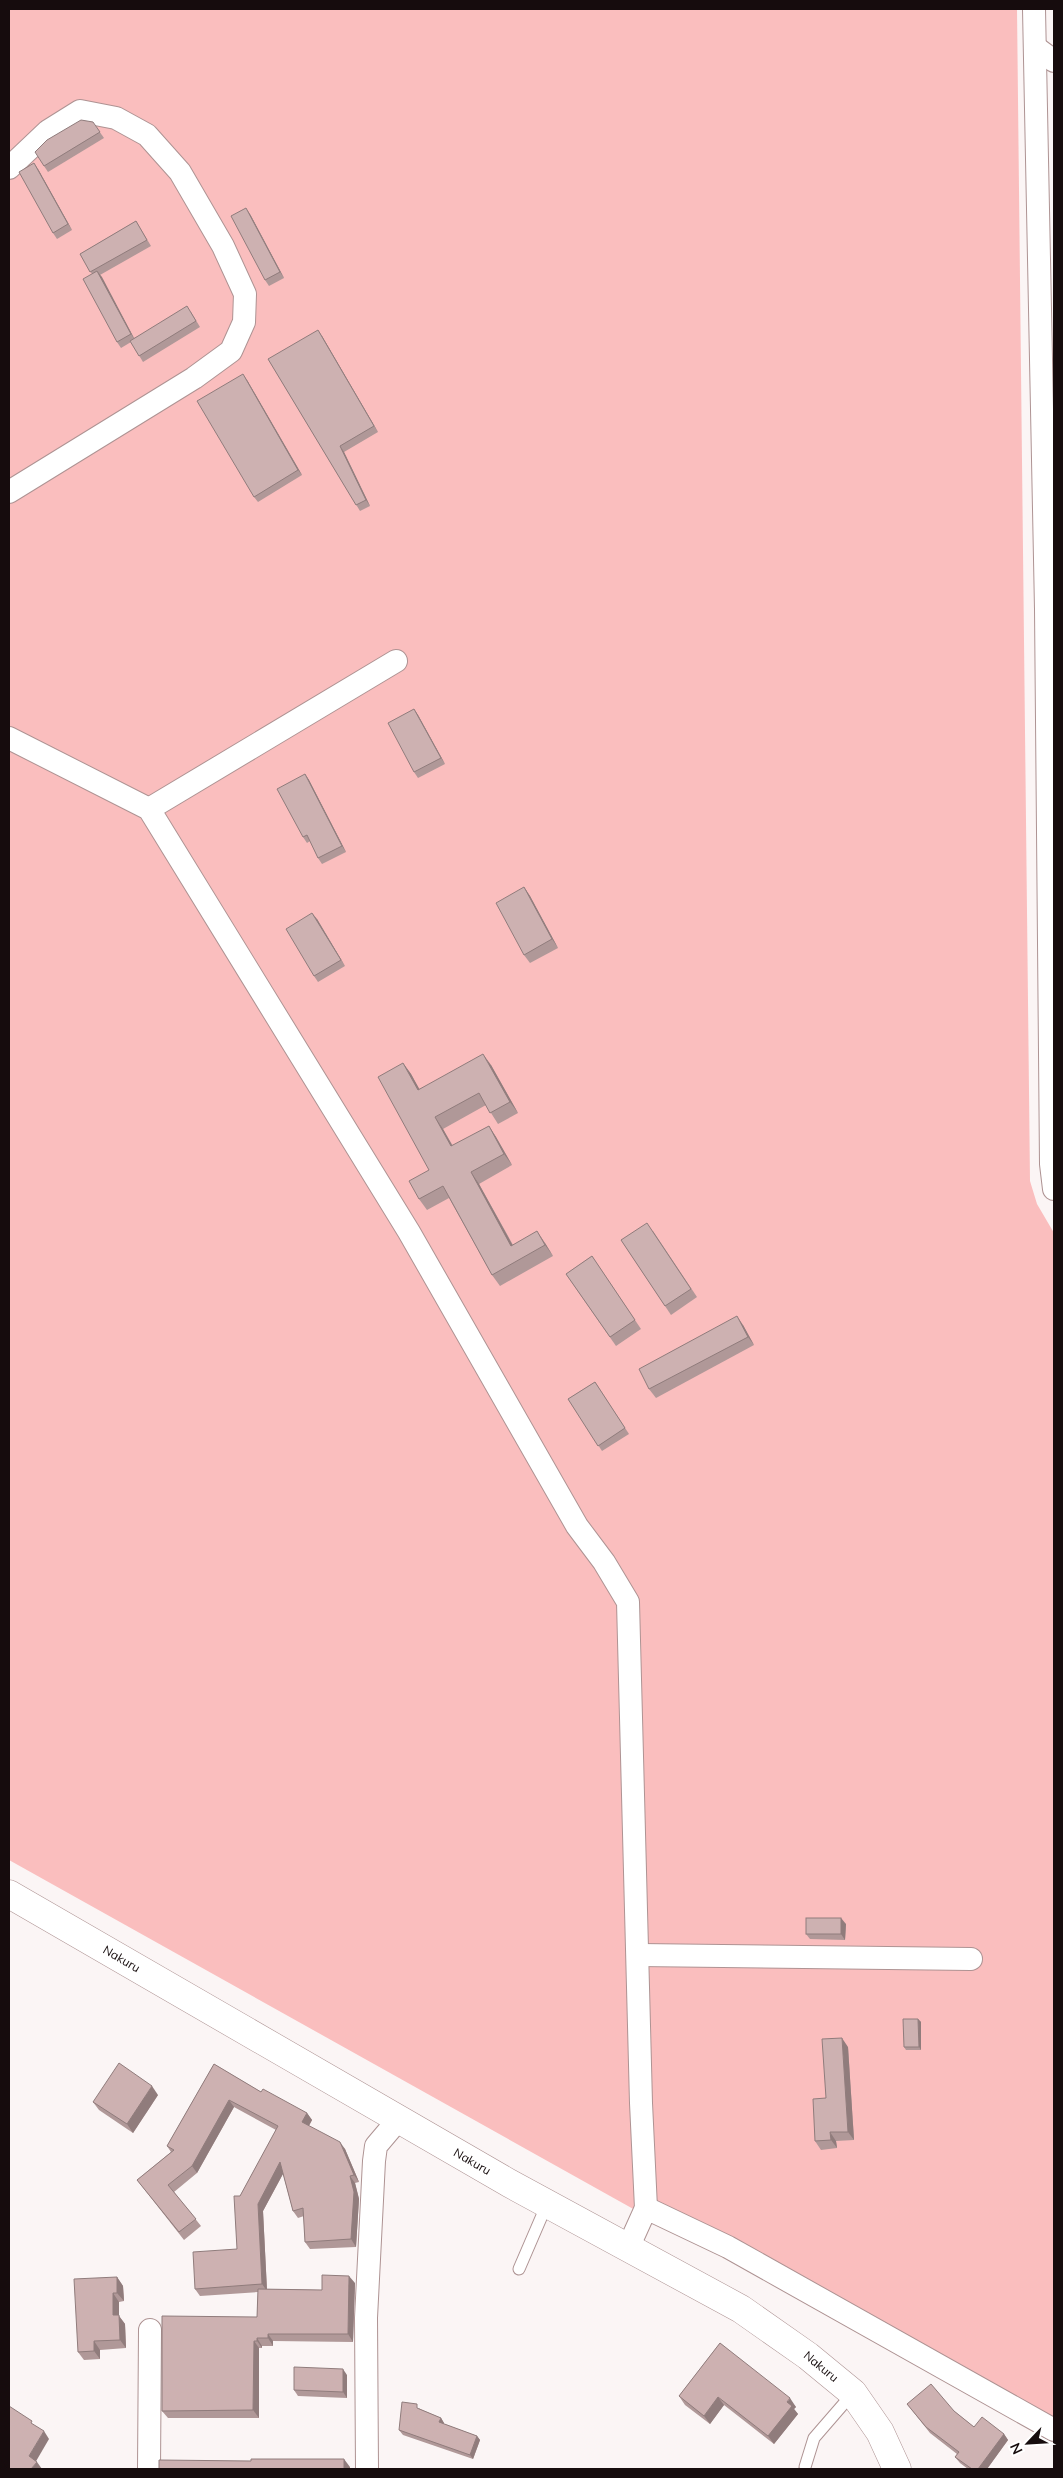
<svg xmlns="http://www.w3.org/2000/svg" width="1063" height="2478" viewBox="0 0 1063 2478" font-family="Mulish,sans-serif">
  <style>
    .green { fill: #fabebe }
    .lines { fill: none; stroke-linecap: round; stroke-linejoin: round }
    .lane-casing { stroke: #ae9393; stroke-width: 13 }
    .street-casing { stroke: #ae9393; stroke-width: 24 }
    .secondary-casing { stroke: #ae9393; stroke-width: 29 }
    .lane { stroke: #fff; stroke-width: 11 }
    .street { stroke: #fff; stroke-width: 22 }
    .secondary { stroke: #fff; stroke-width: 28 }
    .wall { fill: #b09898 }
    .shaded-wall { fill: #907c7c }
    .building { fill: #cdb1b1; stroke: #907c7c }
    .labels { text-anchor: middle; stroke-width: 4; stroke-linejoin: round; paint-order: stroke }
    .street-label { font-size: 12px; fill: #160c0d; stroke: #fff }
  </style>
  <rect width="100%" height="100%" fill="#fbf5f5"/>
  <polygon class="green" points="9,9 1017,9 1030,1181 1037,1204 1054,1233 1054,2420 653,2220 9,1860"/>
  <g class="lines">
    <defs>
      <g id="lane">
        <polyline points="519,2269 547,2204"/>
        <polyline points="805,2467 814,2438 853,2393"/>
      </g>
      <g id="street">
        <polyline points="1034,9 1046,609 1051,1164 1054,1189"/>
        <polyline points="1035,47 1054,61"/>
        <polyline points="9,168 48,131 80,111 116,118 147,135 180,172 223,246 245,294 244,322 231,351 194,378 9,492"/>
        <polyline points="9,738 149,809 409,1232 577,1526 604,1562 628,1602 641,2103 646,2208"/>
        <polyline points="149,809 396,661"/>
        <polyline points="639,1955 971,1959"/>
        <polyline points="628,2248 646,2208 728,2247 1054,2430"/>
        <polyline points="149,2469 150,2330"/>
        <polyline points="367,2469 366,2318 374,2161 376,2146 398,2120"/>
      </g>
      <g id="secondary">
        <path id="s1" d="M9 1894 509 2183 741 2309 808 2356 853 2393 880 2432 897 2469"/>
      </g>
    </defs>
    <use href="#lane" class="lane-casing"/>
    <use href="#street" class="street-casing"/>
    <use href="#secondary" class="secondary-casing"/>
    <use href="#lane" class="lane"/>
    <use href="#street" class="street"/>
    <use href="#secondary" class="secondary"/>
  </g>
  <g class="wall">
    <polygon points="97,128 104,138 48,172 44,166"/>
    <polygon points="38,169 72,230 57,239 53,233"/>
    <polygon points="250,214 284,278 269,286 265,280"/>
    <polygon points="136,221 151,246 100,275 134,338 191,312 200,327 143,362 131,342 121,348 117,342 92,274 80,254"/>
    <polygon points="322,336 378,432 344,452 370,506 360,511 268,359"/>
    <polygon points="247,380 302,475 258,502 254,497"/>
    <polygon points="414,709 418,715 445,764 418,778 414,772"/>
    <polygon points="305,774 309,780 346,852 322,864 318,858 310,841 307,843 303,837"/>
    <polygon points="524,887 530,896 558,948 530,963 524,955"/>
    <polygon points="317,919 345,966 318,982 314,976"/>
    <polygon points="403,1063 411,1074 419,1089 491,1065 518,1113 498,1124 486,1105 443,1129 453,1146 489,1126 496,1137 512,1165 479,1184 513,1245 545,1243 553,1256 500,1286 492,1275 449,1198 427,1210 419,1199 429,1170"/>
    <polygon points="653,1231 697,1297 671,1315 621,1240"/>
    <polygon points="592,1256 641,1329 616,1346 566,1274"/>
    <polygon points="743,1325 754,1345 656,1398 649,1389"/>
    <polygon points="595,1382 629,1434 602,1451 568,1399"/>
    <polygon points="846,1924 845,1940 810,1939 806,1934"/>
    <polygon points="918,2019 921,2022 921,2050 906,2050 904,2047"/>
    <polygon points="848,2047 854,2140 836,2141 837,2148 821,2150 815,2141 826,2098"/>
    <polygon points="214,2064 261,2092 307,2113 312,2120 309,2126 345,2149 359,2182 355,2183 359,2199 356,2247 310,2249 305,2242 304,2216 298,2218 293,2211 283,2174 263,2211 267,2289 322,2290 355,2283 353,2342 273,2341 273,2346 262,2346 262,2348 259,2348 259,2418 168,2418 162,2411 257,2317 258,2292 200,2296 195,2289 237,2249 240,2196 276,2130 234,2107 197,2173 174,2192 201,2226 184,2240 137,2180 171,2152 167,2146"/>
    <polygon points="158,2095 133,2133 99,2110 93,2102"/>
    <polygon points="117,2277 123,2286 124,2301 119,2302 119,2316 125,2324 126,2348 100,2350 100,2359 84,2360 78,2352"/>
    <polygon points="720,2343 796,2407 794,2409 798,2414 774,2444 724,2405 710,2424 685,2405 679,2396"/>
    <polygon points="347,2375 347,2398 298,2396 294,2390"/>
    <polygon points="907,2404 954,2411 974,2427 1004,2434 1008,2440 987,2469 968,2469 960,2463 955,2457 957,2454 930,2433"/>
    <polygon points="420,2408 420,2409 441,2418 444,2423 444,2424 477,2436 480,2440 473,2459 403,2435 399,2430"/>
  </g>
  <g class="shaded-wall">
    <polygon points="34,163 38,169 72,230 68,224"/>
    <polygon points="246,208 250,214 284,278 280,272"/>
    <polygon points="97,271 102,277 135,340 131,334"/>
    <polygon points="318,330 322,336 378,432 374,426"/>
    <polygon points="243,374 247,380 302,475 298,470"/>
    <polygon points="340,446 344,452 370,506 366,500"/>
    <polygon points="414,709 418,715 445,764 441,758"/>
    <polygon points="305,774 309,780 346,852 342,846"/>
    <polygon points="524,887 530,896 558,948 552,939"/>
    <polygon points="312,913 317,919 345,966 341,960"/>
    <polygon points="483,1054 491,1065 518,1113 510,1102"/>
    <polygon points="403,1063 411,1074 426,1101 418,1090"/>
    <polygon points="435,1117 443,1129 459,1158 451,1146"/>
    <polygon points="489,1126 496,1137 512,1165 504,1154"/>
    <polygon points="471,1172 479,1184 519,1257 511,1246"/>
    <polygon points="537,1231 545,1243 553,1256 545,1245"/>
    <polygon points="737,1316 743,1325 754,1345 748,1337"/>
    <polygon points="841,1918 846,1924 845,1940 841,1934"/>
    <polygon points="918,2019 921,2022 921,2050 919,2047"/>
    <polygon points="842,2038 848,2047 854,2140 848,2132"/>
    <polygon points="152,2086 158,2095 133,2133 127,2124"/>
    <polygon points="229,2100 234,2107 197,2173 192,2166"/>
    <polygon points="307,2113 312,2120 307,2129 302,2122"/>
    <polygon points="830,2132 836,2141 837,2148 831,2140"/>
    <polygon points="340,2142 345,2149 359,2182 354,2175"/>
    <polygon points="280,2162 285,2170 263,2211 267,2291 262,2284 258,2204"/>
    <polygon points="350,2176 355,2183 359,2199 356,2247 351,2239"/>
    <polygon points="349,2276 355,2283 353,2342 348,2334"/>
    <polygon points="117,2277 123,2286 124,2301 117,2293"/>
    <polygon points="113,2293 119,2302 119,2316 125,2324 126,2348 120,2340 113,2315"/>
    <polygon points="268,2334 273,2341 273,2346 268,2338"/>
    <polygon points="257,2338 262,2346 262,2348 257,2341"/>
    <polygon points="94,2341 100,2350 100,2359 94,2351"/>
    <polygon points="254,2341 259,2348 259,2418 253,2410"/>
    <polygon points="343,2369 347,2375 347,2398 343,2392"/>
    <polygon points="718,2397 724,2405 710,2424 704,2416"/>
    <polygon points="790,2398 796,2407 794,2409 798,2414 774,2444 768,2436"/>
    <polygon points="441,2418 444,2423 442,2427 439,2422"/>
    <polygon points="44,2431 49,2439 35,2463 29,2456"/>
    <polygon points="1004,2434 1008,2440 987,2469 978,2469"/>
    <polygon points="477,2436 480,2440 473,2459 470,2455"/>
    <polygon points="344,2459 350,2467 350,2469 344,2469"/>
    <polygon points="37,2462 42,2469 31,2469"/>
  </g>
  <g class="building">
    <polygon points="81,120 93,122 100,132 44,166 35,152 47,140"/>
    <polygon points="34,163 68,224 53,233 19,172"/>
    <polygon points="246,208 280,272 265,280 231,216"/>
    <polygon points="136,221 147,240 90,272 80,254"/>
    <polygon points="97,271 131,334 117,342 83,279"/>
    <polygon points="187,306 196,321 139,356 130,341"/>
    <polygon points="318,330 374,426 340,446 366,500 356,505 268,359"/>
    <polygon points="243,374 298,470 254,497 197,401"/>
    <polygon points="414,709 441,758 414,772 388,723"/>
    <polygon points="305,774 342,846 318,858 307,835 303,837 277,789"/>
    <polygon points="524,887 552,939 524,955 496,903"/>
    <polygon points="312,913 341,960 314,976 286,929"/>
    <polygon points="483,1054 510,1102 490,1113 479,1093 435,1117 451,1146 489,1126 504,1154 471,1172 511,1246 537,1231 545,1245 492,1275 443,1186 419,1199 409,1181 429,1170 378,1077 403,1063 418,1090"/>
    <polygon points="647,1223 691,1289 665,1306 621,1240"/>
    <polygon points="592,1256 635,1320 610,1337 566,1274"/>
    <polygon points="737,1316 748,1337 649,1389 639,1369"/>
    <polygon points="595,1382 625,1428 598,1446 568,1399"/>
    <rect x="806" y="1918" width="35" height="16"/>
    <polygon points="903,2019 918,2019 919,2047 904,2047"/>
    <polygon points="842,2038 848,2132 830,2132 831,2140 815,2141 813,2099 826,2098 822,2039"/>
    <polygon points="119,2063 152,2086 127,2124 93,2102"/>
    <polygon points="214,2064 261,2092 263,2089 307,2113 302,2122 340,2142 354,2175 350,2176 354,2192 351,2239 305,2242 303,2208 293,2211 280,2162 258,2204 262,2284 195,2289 193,2252 237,2249 234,2196 240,2196 278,2126 229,2100 192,2166 168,2185 196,2219 179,2232 137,2180 174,2150 167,2146"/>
    <polygon points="322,2275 349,2276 348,2334 268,2334 268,2338 257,2338 257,2341 254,2341 253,2410 162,2411 162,2316 257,2317 258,2289 322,2290"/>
    <polygon points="117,2277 117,2293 113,2293 113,2315 119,2315 120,2340 94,2341 94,2351 78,2352 74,2279"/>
    <polygon points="720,2343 790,2398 787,2402 792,2406 768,2436 718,2397 704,2416 679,2396"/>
    <polygon points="294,2367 343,2369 343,2392 294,2390"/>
    <polygon points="931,2384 954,2411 974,2427 982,2417 1004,2434 978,2469 972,2469 955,2457 959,2452 926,2427 907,2404"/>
    <polygon points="402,2402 417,2404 417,2408 441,2418 439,2422 477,2436 470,2455 399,2430"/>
    <polygon points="9,2406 32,2421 31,2423 44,2431 29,2456 37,2462 31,2469 9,2469"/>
    <polygon points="251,2459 344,2459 344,2469 159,2469 159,2460 251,2461"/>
  </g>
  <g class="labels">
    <g class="street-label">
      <text dy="4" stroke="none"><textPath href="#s1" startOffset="130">Nakuru</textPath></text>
      <text dy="4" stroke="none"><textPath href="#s1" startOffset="535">Nakuru</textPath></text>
      <text dy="4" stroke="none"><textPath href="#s1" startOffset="940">Nakuru</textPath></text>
    </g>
  </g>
  <rect width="1063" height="2478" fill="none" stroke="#160c0d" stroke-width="20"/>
  <g transform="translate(1028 2443) rotate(245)" stroke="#ffffff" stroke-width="4" paint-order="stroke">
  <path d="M0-4L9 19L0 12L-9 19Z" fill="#160c0d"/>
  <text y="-8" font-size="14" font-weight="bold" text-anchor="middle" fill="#160c0d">N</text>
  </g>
</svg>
